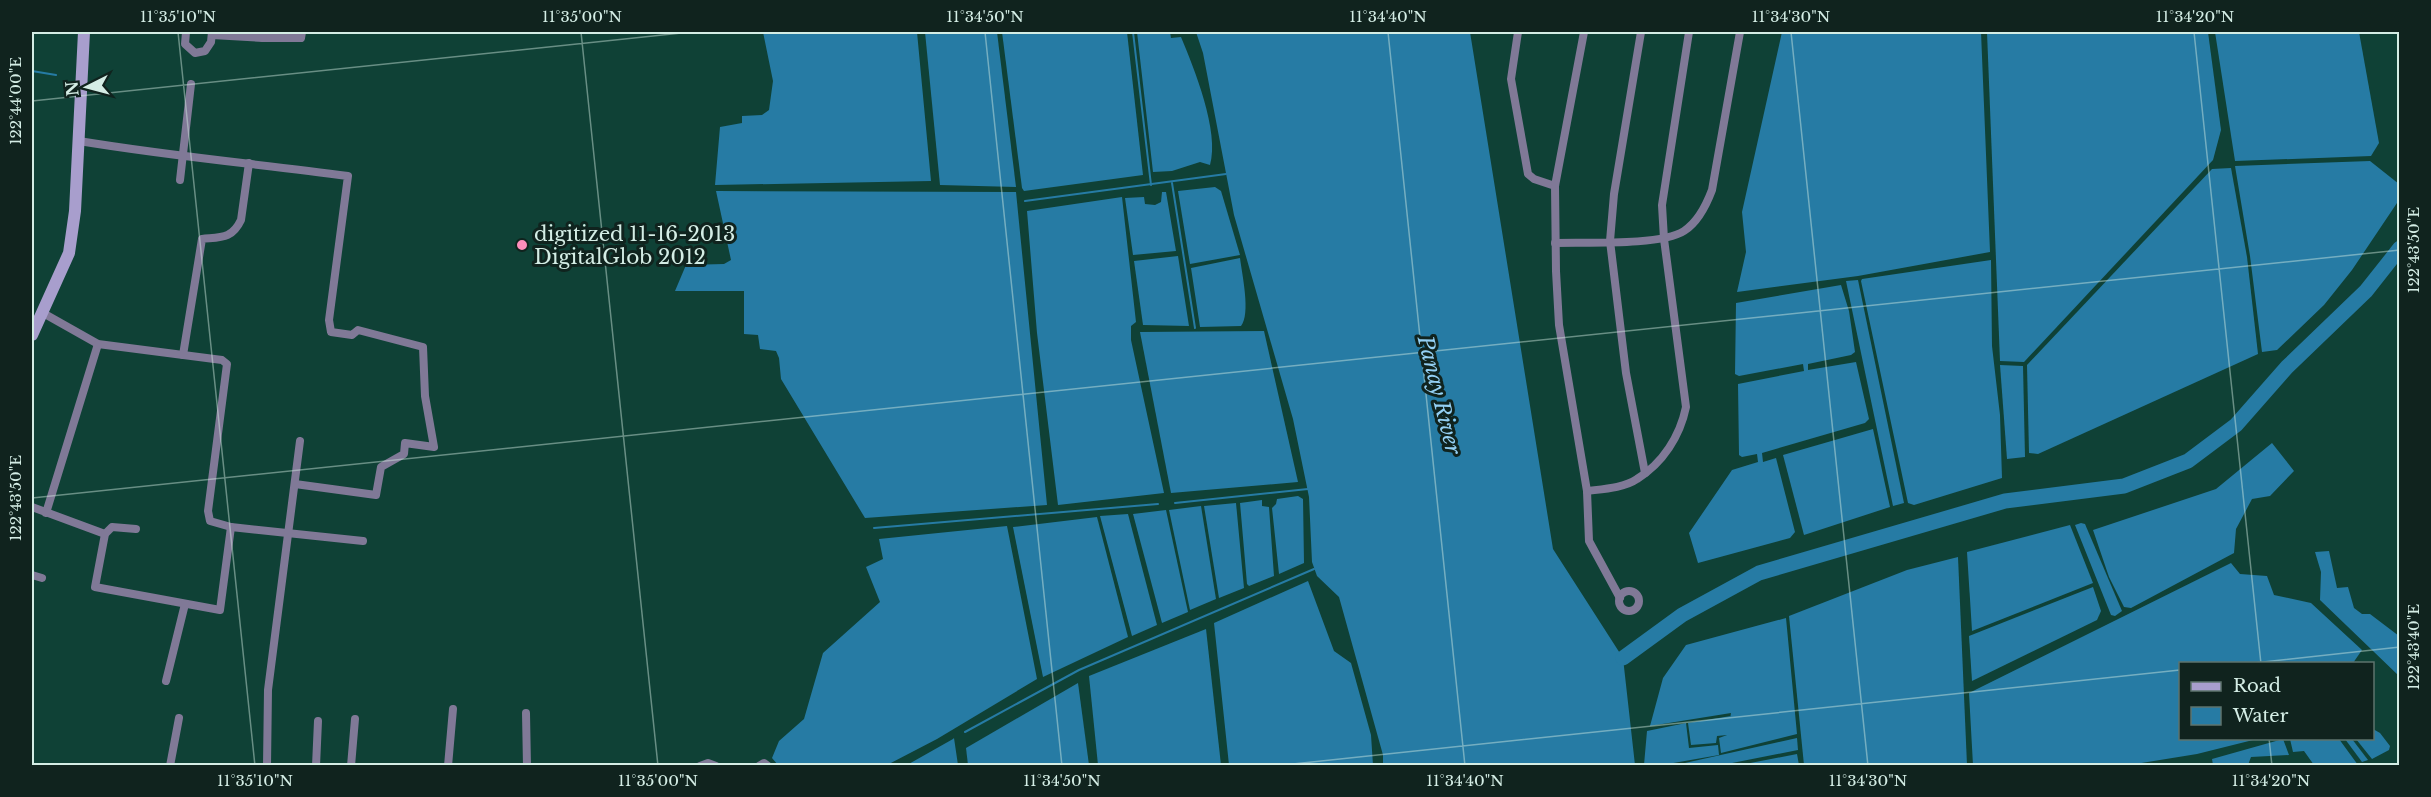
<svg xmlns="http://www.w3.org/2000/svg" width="2431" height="797" viewBox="0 0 2431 797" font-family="'Libre Baskerville',serif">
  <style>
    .water { fill: #267ba4 }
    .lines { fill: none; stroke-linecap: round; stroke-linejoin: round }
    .stream { stroke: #267ba4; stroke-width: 2 }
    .river { stroke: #267ba4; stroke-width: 15 }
    .street { stroke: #807997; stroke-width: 8 }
    .secondary { stroke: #a89ecd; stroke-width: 12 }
    .ticks { fill: none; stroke: #d4ede5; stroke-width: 1.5; stroke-opacity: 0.45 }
    .poi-dot { fill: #fe8ebc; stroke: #10231e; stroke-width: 2 }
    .labels { text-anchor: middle; stroke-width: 6; stroke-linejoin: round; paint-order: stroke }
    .poi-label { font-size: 20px; fill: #d4ede5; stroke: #10231e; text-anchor: start }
    .water-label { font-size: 21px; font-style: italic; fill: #94d0f4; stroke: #10231e }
    .neatline { fill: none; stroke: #d4ede5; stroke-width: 2 }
    .ticks-label { font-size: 15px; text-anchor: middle; fill: #d4ede5 }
  </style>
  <rect width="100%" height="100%" fill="#0f4136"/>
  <g class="water">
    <polygon points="763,32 917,32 931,181 715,185 720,127 742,123 742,116 762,115 769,110 773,81"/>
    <polygon points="925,32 997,32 1016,187 940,185"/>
    <polygon points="1002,32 1127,32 1143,175 1024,191 1022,188"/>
    <path d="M1137 32H1170L1171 38 1181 37C1194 68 1220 132 1210 165L1200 162 1172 171 1153 172Z"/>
    <polygon points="1196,32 1470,32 1553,549 1623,658 1635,765 1383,765 1383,755 1339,597 1317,576 1312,562 1309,497 1293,419 1234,215 1203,53"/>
    <polygon points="1782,32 1981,32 1990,252 1858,276 1737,292 1746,252 1742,212"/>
    <polygon points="1987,32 2208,32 2221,130 2213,160 2024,362 2000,361"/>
    <polygon points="2215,32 2359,32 2379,143 2371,156 2235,161"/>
    <polygon points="2370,161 2399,184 2399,200 2352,270 2324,305 2277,350 2262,352 2250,256 2235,166"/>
    <polygon points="2231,168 2247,257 2258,354 2038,454 2029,453 2027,365 2212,169"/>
    <polygon points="1215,187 1221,191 1240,255 1190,264 1178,191"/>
    <polygon points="716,191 1016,192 1047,505 865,518 781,379 779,358 776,351 760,349 758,335 744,334 744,291 675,291 686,265 724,264 731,260"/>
    <polygon points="1162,192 1166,192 1176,251 1133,255 1125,198 1144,197 1145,204 1155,205 1161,202"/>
    <polygon points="1122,197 1136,322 1131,326 1131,340 1164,493 1058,505 1037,333 1027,211"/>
    <polygon points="1178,256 1189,326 1143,325 1134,261"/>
    <path d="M1240 258C1242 274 1251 314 1241 326L1200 327 1191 268Z"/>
    <polygon points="1991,260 1992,346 2000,415 2002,478 1914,505 1908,503 1861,281 1862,279"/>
    <polygon points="1858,280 1904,503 1893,506 1846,281"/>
    <polygon points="1841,285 1849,311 1855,352 1851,355 1808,364 1808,370 1856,362 1869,419 1865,423 1762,453 1763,462 1776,458 1795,532 1790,538 1698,563 1689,533 1732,470 1758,462 1757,454 1742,457 1739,455 1738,384 1804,371 1803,364 1739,376 1735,374 1736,303"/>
    <polygon points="1264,331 1298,482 1171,493 1140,332"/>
    <polygon points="2000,365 2023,366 2025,457 2007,459"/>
    <polygon points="1873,429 1890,507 1804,535 1783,455"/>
    <polygon points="2272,443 2294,471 2270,496 2252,499 2236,529 2234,553 2131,608 2124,607 2109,577 2093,530 2216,489"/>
    <polygon points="1298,496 1303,499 1304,563 1279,574 1272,508 1276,504 1277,499"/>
    <polygon points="1262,500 1262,506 1269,507 1274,576 1249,586 1247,584 1240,503"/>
    <polygon points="1236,503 1244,588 1219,598 1204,506"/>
    <polygon points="1201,506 1216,599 1190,610 1169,510"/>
    <polygon points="1166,510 1188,612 1162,623 1133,514"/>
    <polygon points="1128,514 1157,625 1132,636 1100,516"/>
    <polygon points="1097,517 1128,637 1043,677 1013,527"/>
    <polygon points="2081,523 2085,524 2122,611 2115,616 2111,615 2075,525"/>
    <polygon points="2070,525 2093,583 1972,631 1967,552"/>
    <polygon points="1007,526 1037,679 937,739 887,765 778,765 772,758 779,741 804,719 823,653 880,602 866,567 883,559 879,539"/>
    <polygon points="2329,551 2337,588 2348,587 2354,608 2362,614 2370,614 2399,636 2399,676 2320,600 2321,572 2315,552"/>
    <polygon points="1958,557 1967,765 1804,765 1789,616 1907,570"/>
    <polygon points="2231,563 2240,574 2267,576 2274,595 2311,603 2362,650 2353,663 2180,664 2180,738 2257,739 2197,754 2129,765 1973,765 1969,693"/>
    <polygon points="1308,581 1334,651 1351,663 1371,735 1373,765 1229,765 1214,623"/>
    <polygon points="2093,587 2101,611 2097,620 1972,681 1969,636"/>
    <polygon points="1786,618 1797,734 1721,753 1719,738 1727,735 1717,736 1716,743 1691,745 1688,723 1731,716 1728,732 1731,713 1650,726 1663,678 1686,645"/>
    <polygon points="1206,629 1221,765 1098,765 1089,676"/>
    <polygon points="1078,683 1089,765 968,765 966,748"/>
    <polygon points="1686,723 1689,748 1718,745 1719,755 1662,765 1644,765 1647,731"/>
    <polygon points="2373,729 2380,733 2390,746 2389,750 2372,759 2356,739 2372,738"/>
    <polygon points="954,738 958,765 907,765 953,739"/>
    <polygon points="1797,738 1798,750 1722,765 1676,765"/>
    <polygon points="2283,739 2289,755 2251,757 2248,765 2213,765 2212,759"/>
    <polygon points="2290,739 2339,739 2358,765 2314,765 2304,751 2293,752"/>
    <polygon points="2345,739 2352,739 2368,760 2362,762"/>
    <polygon points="1797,754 1799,765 1740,765"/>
  </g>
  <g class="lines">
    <g class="stream">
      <polyline points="1133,32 1151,185"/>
      <polyline points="32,71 56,75"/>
      <polyline points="1172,183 1195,328"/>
      <polyline points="1025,201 1226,174"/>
      <polyline points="1175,503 1308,489"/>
      <polyline points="874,528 1158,504"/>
      <polyline points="965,732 1079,670 1314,569"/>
    </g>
    <polyline class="river" points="1623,658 1682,615 1759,573 2005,501 2124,486 2188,461 2236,425 2287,367 2366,291 2400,248"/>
    <g class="street">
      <polyline points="186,32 185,44 195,53 205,51 211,42 212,32"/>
      <polyline points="263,32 263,38 301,38 302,32"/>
      <polyline points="1518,32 1511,79 1528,174 1534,179 1555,186"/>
      <polyline points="1584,32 1555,186 1556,271 1559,325 1587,491 1589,541 1620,598"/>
      <polyline points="1641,32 1614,194 1610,241 1626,373 1645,473"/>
      <polyline points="212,35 263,38"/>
      <path d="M79 141C169 156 258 164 348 176L329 320 331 332 352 335 358 330 423 347 425 396 434 447 405 443 404 454 381 467 376 495 295 484"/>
      <polyline points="180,180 191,84"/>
      <path d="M1555 243C1584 242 1661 246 1684 231 1698 222 1706 206 1712 190L1740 32"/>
      <polyline points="43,313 98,344 222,360 227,364 208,511 210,521 231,527 363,541"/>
      <path d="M183 355 202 239C221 237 232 239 241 220L249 163"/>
      <path d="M1587 491C1603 489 1624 488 1637 479 1663 463 1680 436 1686 407L1664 239 1662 205 1689 32"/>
      <polyline points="32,507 105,534"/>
      <polyline points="46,513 98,344"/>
      <polyline points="136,529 112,527 105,534 95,587 220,610 231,527"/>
      <polyline points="32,575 42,578"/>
      <circle cx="1629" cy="601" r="10"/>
      <polyline points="166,681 185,604"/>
      <polyline points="526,713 527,766"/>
      <polyline points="170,766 179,718"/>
      <polyline points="267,766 268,690 300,441"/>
      <polyline points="316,766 318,721"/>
      <polyline points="351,766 355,719"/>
      <polyline points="448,766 453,709"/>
      <polyline points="700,766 708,763 716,766"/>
      <polyline points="759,766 764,763 768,766"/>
    </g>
    <polyline class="secondary" points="32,335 69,253 75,211 84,32"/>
  </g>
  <path class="ticks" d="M178 32 255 766M581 32 658 766M985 32 1062 766M1388 32 1465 766M1791 32 1868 766M2194 32 2261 664M32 101 691 32M32 498 2400 250M2245 664 2400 647M2269 738 2272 766M1274 766 2180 670"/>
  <circle class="poi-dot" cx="522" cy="245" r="6"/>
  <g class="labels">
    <g class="poi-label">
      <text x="534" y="241">digitized 11-16-2013<tspan x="534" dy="23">DigitalGlob 2012</tspan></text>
    </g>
    <g class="water-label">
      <text transform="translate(1439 395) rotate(76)" y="7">Panay River</text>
    </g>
  </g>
  <rect width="2431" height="797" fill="none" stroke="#10231e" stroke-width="66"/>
  <rect x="2179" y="662" width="195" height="78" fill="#10231e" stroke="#5e746e" stroke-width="1.5"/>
  <rect x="2191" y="682" width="30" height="9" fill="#a89ecd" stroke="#5e746e" stroke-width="1.5"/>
  <text x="2233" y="692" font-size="18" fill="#d4ede5">Road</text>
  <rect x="2191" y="707" width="30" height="18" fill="#267ba4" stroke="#5e746e" stroke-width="1.5"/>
  <text x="2233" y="722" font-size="18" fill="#d4ede5">Water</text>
  <g transform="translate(87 87) rotate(264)" stroke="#10231e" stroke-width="4.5" paint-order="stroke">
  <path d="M0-4.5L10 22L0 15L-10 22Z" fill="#d4ede5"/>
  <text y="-9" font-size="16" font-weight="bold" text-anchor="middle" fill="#d4ede5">N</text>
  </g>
  <rect x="33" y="33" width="2365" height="731" class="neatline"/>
  <g class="ticks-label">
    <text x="178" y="22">11°35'10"N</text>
    <text x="582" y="22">11°35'00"N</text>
    <text x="985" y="22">11°34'50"N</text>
    <text x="1388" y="22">11°34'40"N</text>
    <text x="1791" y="22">11°34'30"N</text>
    <text x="2195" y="22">11°34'20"N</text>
    <text transform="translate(16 101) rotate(-90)" y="5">122°44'00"E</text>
    <text transform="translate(2414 250) rotate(-90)" y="5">122°43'50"E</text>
    <text transform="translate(16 498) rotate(-90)" y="5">122°43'50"E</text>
    <text transform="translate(2414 647) rotate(-90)" y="5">122°43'40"E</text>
    <text x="255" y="786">11°35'10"N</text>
    <text x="658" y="786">11°35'00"N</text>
    <text x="1062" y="786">11°34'50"N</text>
    <text x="1465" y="786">11°34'40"N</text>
    <text x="1868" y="786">11°34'30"N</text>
    <text x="2271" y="786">11°34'20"N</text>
  </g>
</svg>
